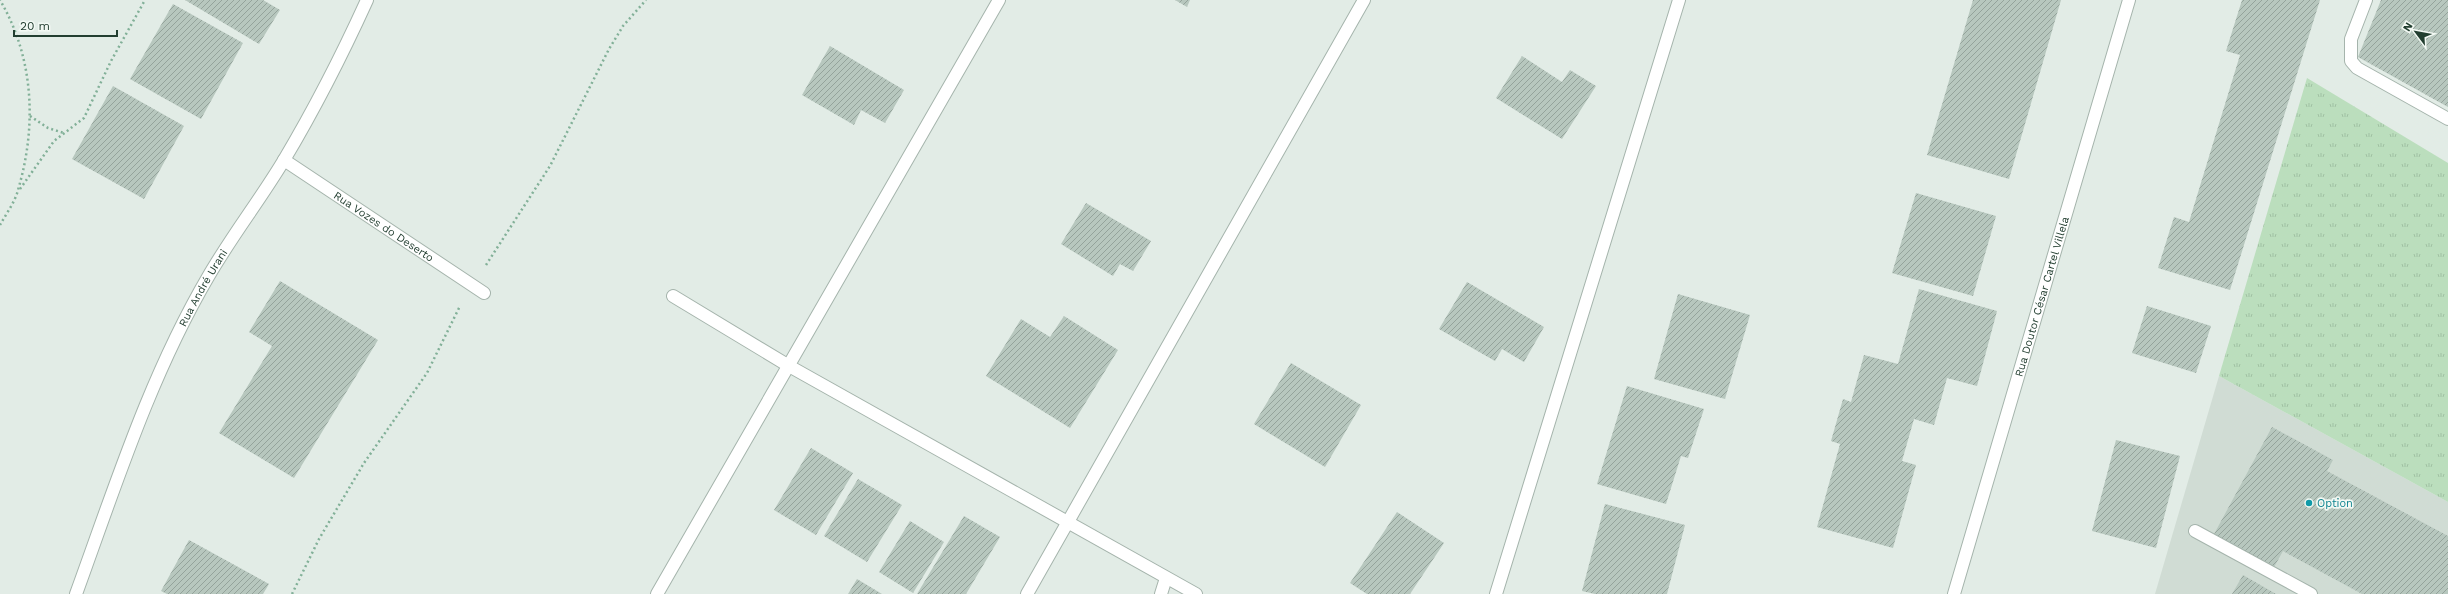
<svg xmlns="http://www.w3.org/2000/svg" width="2448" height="594" viewBox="0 0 2448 594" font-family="'Work Sans',sans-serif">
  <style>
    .built { fill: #d0dcd4 }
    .grass { fill: url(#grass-tufts) }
    .building { fill: url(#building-hatch) }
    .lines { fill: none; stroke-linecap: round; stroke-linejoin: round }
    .lane-casing { stroke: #a5b4ac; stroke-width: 14 }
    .street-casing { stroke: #a5b4ac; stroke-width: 14 }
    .path { stroke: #82b098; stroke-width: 2.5; stroke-dasharray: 2 3; stroke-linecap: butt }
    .lane { stroke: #fff; stroke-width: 12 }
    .street { stroke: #fff; stroke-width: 12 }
    .culture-dot { fill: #0f9aa8; stroke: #f3f9f4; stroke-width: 1.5 }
    .labels { text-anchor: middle; stroke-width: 3.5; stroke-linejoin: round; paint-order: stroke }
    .street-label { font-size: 11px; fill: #223e30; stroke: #f3f9f4 }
    .culture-label { font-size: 11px; fill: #0d838f; stroke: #f3f9f4; text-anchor: start }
  </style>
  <defs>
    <pattern id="grass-tufts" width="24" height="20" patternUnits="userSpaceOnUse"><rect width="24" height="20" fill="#bbdebd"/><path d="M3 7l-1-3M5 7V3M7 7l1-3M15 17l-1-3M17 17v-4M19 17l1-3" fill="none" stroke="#a0c0a3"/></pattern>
    <pattern id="building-hatch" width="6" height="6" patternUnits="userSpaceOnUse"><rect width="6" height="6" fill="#b7c7be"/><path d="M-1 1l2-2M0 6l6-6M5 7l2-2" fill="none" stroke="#94a39b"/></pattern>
  </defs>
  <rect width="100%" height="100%" fill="#e2ece6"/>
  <polygon class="built" points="2219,376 2448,502 2448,594 2155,594"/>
  <polygon class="grass" points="2307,78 2448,163 2448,502 2219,376"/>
  <g class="building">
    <polygon points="185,0 263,0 280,10 259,44"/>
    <polygon points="1175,0 1190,0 1187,7"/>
    <polygon points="1973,0 2061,0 2009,179 1927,155"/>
    <polygon points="2242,0 2320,0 2230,290 2158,268 2174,217 2189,222 2240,55 2226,51"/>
    <polygon points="2381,0 2448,0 2448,107 2358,57"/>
    <polygon points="173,4 243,43 201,119 130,79"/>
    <polygon points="830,46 904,90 885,123 861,110 854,125 802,95"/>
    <polygon points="1522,56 1562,82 1570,70 1596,86 1562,139 1496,98"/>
    <polygon points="113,86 184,126 144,199 72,159"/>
    <polygon points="1916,193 1996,216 1973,296 1892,273"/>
    <polygon points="1086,203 1151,241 1133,271 1120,264 1113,276 1061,244"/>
    <polygon points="280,281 378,340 294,478 219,433 272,346 249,332"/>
    <polygon points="1467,282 1544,327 1524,362 1502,349 1495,361 1439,329"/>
    <polygon points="1919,289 1997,311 1977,386 1947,378 1934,425 1914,419 1902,461 1916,465 1893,548 1817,527 1840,444 1831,441 1843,399 1851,402 1864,355 1898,364"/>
    <polygon points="1678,294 1750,315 1725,399 1654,379"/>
    <polygon points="2147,306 2211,326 2196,373 2132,353"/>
    <polygon points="1064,316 1118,350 1070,428 986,376 1021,319 1050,337"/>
    <polygon points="1291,363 1361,405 1325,467 1254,424"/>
    <polygon points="1627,386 1704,409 1688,458 1681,456 1666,504 1597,484"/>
    <polygon points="2272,427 2333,460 2327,471 2448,536 2448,594 2362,594 2283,551 2273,569 2213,536"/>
    <polygon points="2116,440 2180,456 2156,548 2092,531"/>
    <polygon points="811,448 853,473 816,535 774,510"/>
    <polygon points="858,479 902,505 867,562 824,536"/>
    <polygon points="1605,504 1685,525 1667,594 1595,594 1582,591"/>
    <polygon points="1397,512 1444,543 1410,594 1367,594 1350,583"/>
    <polygon points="964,516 1000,537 966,594 917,594"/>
    <polygon points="910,521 944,542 913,593 879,572"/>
    <polygon points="189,540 269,584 263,594 167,594 161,591"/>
    <polygon points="2243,575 2276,594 2232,594"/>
    <polygon points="857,579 882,594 848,594"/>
  </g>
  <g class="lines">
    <defs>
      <g id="lane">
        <polyline points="2366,0 2351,39 2351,61 2357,68 2448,119"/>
        <polyline points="2195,531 2311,594"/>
      </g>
      <g id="street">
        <path id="s1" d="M284 160 484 293"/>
        <polyline points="673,296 789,366 1196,594"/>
        <path id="s2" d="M76 594C115 487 150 376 208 277 231 237 260 200 284 160 315 108 342 55 367 0"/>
        <polyline points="657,594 999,0"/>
        <polyline points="1027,594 1364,0"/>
        <polyline points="1161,594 1166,578"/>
        <polyline points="1496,594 1679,0"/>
        <path id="s3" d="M1954 594 2129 0"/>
      </g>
    </defs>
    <use href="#lane" class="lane-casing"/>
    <use href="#street" class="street-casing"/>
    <g class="path">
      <polyline points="30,116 48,128 64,133"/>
      <polyline points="20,189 54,141 84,118 111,61 145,0"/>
      <path d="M0 225C6 214 15 202 18 190 37 126 34 58 0 0"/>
      <polyline points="486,265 550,166 609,49 623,26 646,0"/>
      <polyline points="292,594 319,539 364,463 427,373 460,306"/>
    </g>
    <use href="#lane" class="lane"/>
    <use href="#street" class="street"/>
  </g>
  <circle class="culture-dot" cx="2309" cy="503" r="4"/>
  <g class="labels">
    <g class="street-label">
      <text dy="4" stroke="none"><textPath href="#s1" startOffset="120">Rua Vozes do Deserto</textPath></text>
      <text dy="4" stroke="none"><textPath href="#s2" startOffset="332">Rua André Urani</textPath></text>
      <text dy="4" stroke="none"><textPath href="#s3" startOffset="310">Rua Doutor César Cartel Villela</textPath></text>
    </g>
    <g class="culture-label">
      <text x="2317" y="507">Option</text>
    </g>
  </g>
  <g transform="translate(2416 32) rotate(302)" stroke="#f3f9f4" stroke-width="3" paint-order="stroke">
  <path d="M0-3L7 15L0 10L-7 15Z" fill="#223e30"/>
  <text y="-6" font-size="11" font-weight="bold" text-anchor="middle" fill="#223e30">N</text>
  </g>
  <path d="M14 30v6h103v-6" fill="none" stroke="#223e30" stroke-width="2"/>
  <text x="20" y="30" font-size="12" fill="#223e30" stroke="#f3f9f4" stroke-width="3" paint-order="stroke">20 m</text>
</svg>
